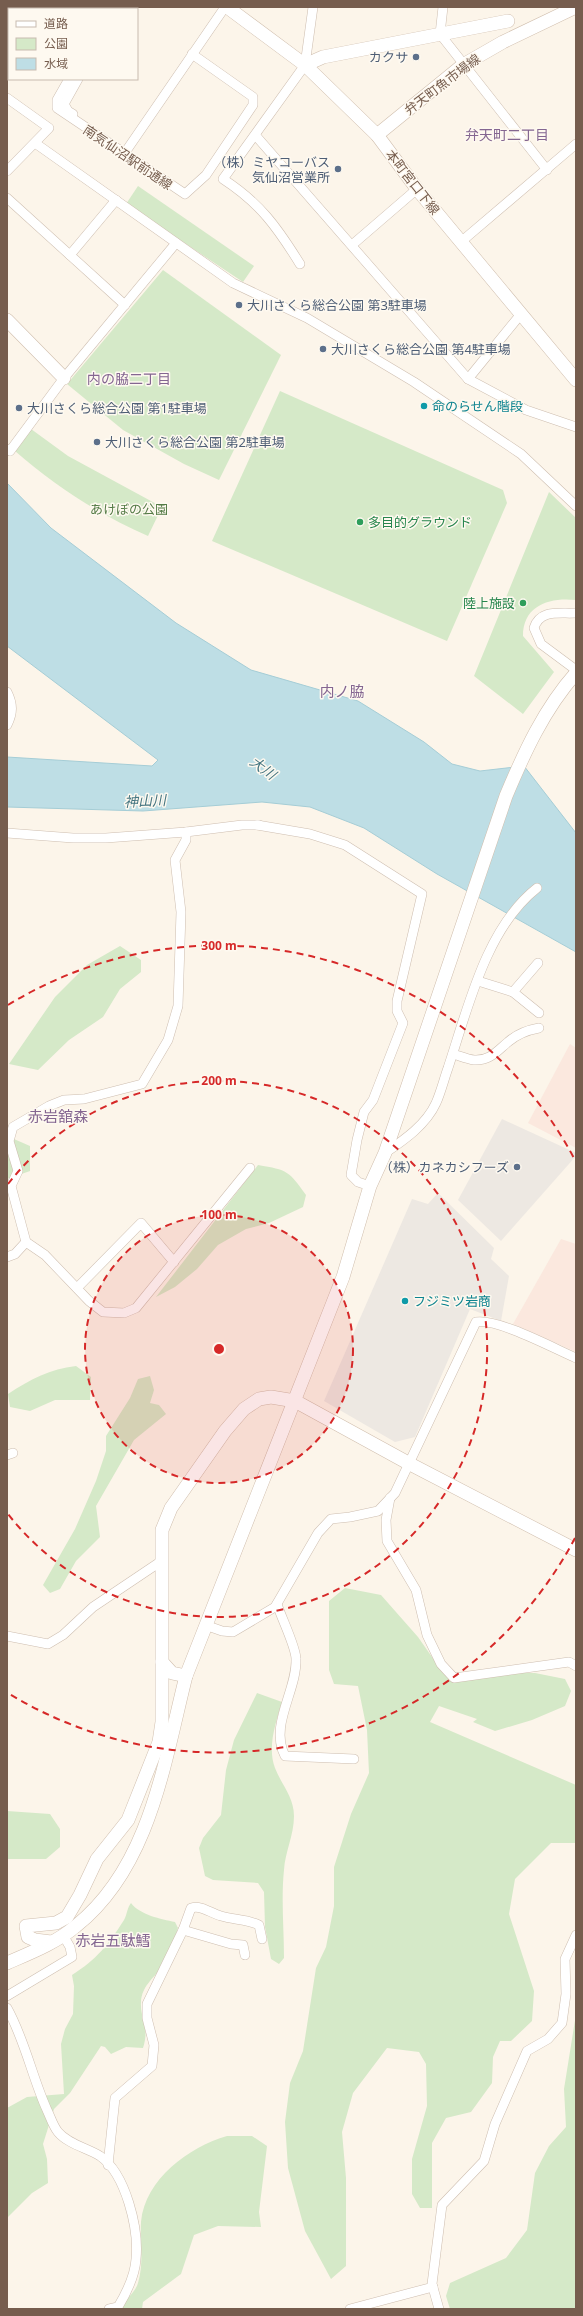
<svg xmlns="http://www.w3.org/2000/svg" width="583" height="2316" viewBox="0 0 583 2316" font-family="'Noto Sans','Noto Sans JP',sans-serif">
  <style>
    .commercial { fill: #fbe8de }
    .industrial { fill: #ede8e2 }
    .green { fill: #d5e9c8 }
    .water { fill: #bedee5; stroke: #a5cdd6 }
    .lines { fill: none; stroke-linecap: round; stroke-linejoin: round }
    .street-casing { stroke: #cebeb0; stroke-width: 10 }
    .secondary-casing { stroke: #d0bead; stroke-width: 14 }
    .street { stroke: #fff; stroke-width: 9 }
    .secondary { stroke: #fff; stroke-width: 13 }
    .ring { fill: none; stroke: #d62828; stroke-width: 2; stroke-dasharray: 7 5 }
    .service-dot { fill: #5c6f8a; stroke: #fef9f0; stroke-width: 1.5 }
    .culture-dot { fill: #0f9aa8; stroke: #fef9f0; stroke-width: 1.5 }
    .leisure-dot { fill: #2e9e5b; stroke: #fef9f0; stroke-width: 1.5 }
    .labels { text-anchor: middle; stroke-width: 3; stroke-linejoin: round; paint-order: stroke }
    .service-label { font-size: 13px; fill: #4e5e75; stroke: #fef9f0; text-anchor: start }
    .street-label { font-size: 13px; fill: #765d4e; stroke: #fef9f0 }
    .culture-label { font-size: 13px; fill: #0d838f; stroke: #fef9f0; text-anchor: start }
    .park-label { font-size: 13px; fill: #547b46; stroke: #fef9f0 }
    .leisure-label { font-size: 13px; fill: #27864d; stroke: #fef9f0; text-anchor: start }
    .neighbourhood-label { font-size: 14px; fill: #846691; stroke: #fef9f0 }
    .water-label { font-size: 14px; font-style: italic; fill: #457581; stroke: #fef9f0 }
    .quarter-label { font-size: 15px; fill: #846691; stroke: #fef9f0 }
    .centre { fill: #d62828; stroke: #fef9f0; stroke-width: 2 }
    .ring-label { font-size: 12px; text-anchor: middle; font-weight: bold; fill: #d62828; stroke: #fef9f0; stroke-width: 3; stroke-linejoin: round; paint-order: stroke }
  </style>
  <rect width="100%" height="100%" fill="#fcf5ea"/>
  <g class="commercial">
    <polygon points="570,1044 576,1048 576,1148 528,1123"/>
    <polygon points="561,1239 576,1244 576,1352 513,1324"/>
  </g>
  <g class="industrial">
    <polygon points="502,1119 576,1153 576,1156 501,1241 458,1200"/>
    <polygon points="438,1193 494,1248 491,1259 509,1276 501,1321 470,1309 415,1437 395,1442 324,1401 412,1199 428,1204"/>
  </g>
  <g class="green">
    <polygon points="138,186 254,266 243,282 126,204"/>
    <polygon points="163,270 281,355 219,480 184,464 123,430 67,384"/>
    <polygon points="280,391 503,490 507,503 447,641 212,541"/>
    <path d="M31 429 68 456 162 507 148 536C98 514 55 486 15 451Z"/>
    <path d="M549 492 576 518V600C550 597 523 605 523 636L554 672 523 714 474 676Z"/>
    <polygon points="120,946 141,960 141,972 120,989 103,1017 69,1040 38,1070 9,1064 55,997 87,965"/>
    <polygon points="7,1136 30,1146 30,1171 7,1179"/>
    <path d="M258 1165C288 1170 289 1171 306 1195L303 1207 269 1223 246 1229 218 1245 197 1269 175 1287 156 1297Z"/>
    <path d="M76 1366 91 1377 90 1400H55L30 1411 10 1407 8 1394C31 1379 50 1369 76 1366Z"/>
    <polygon points="150,1376 154,1390 150,1403 159,1405 166,1414 134,1440 96,1506 100,1537 76,1561 60,1589 50,1593 43,1585 75,1529 96,1481 106,1451 106,1436 130,1398 138,1379"/>
    <polygon points="345,1588 381,1595 418,1637 439,1667 467,1677 502,1673 535,1673 565,1679 571,1691 565,1706 532,1720 495,1731 473,1722 477,1719 439,1706 430,1722 576,1785 576,1843 551,1843 515,1879 509,1914 534,1991 532,2021 511,2041 500,2041 493,2057 492,2083 471,2112 446,2118 432,2143 432,2208 420,2208 412,2194 412,2159 427,2106 426,2064 419,2052 387,2048 353,2093 342,2132 346,2178 346,2266 331,2279 305,2231 288,2168 285,2122 290,2083 303,2051 316,1968 326,1947 334,1906 334,1867 351,1814 369,1773 367,1730 358,1686 334,1684 329,1670 329,1601"/>
    <path d="M257 1693 282 1702C276 1722 267 1747 275 1768 281 1784 294 1797 294 1816 294 1835 285 1852 284 1870 281 1899 284 1929 284 1958L279 1964 271 1959 265 1927 264 1892 258 1883 213 1880 205 1876 199 1848 203 1838 221 1815 226 1770 234 1740Z"/>
    <polygon points="7,1811 50,1814 60,1829 60,1847 46,1859 7,1859"/>
    <path d="M131 1903C140 1915 161 1919 175 1922L178 1928C174 1941 169 1956 161 1968 153 1979 142 1986 141 2002 140 2019 150 2027 143 2048L126 2047 111 2054 105 2047 101 2046 70 2093 54 2109 43 2144 47 2159 48 2183 32 2193 7 2218V2108L27 2097 64 2094 61 2044 65 2029 73 2014 74 1986 72 1975C97 1959 108 1945 124 1920 127 1915 127 1908 131 1903Z"/>
    <polygon points="576,2014 576,2309 450,2309 446,2296 450,2283 506,2258 527,2230 535,2173 549,2146 566,2127 564,2089"/>
    <path d="M227 2136H252L267 2146 259 2212 261 2227 218 2226 194 2235 181 2274 143 2302 142 2309H118C124 2302 136 2291 138 2283 144 2263 140 2242 141 2222 145 2179 189 2147 227 2136Z"/>
  </g>
  <polygon class="water" points="7,483 51,528 176,623 251,670 358,701 424,742 452,764 480,771 524,766 576,833 576,952 437,874 364,828 310,807 262,802 143,811 7,807 7,757 152,766 158,760 7,646"/>
  <g class="lines">
    <defs>
      <g id="street">
        <polyline points="443,7 440,34 547,170"/>
        <polyline points="112,9 113,7"/>
        <polyline points="122,9 123,7"/>
        <polyline points="69,79 57,100 57,108 185,194 206,175 253,105 253,97 192,54"/>
        <polyline points="7,98 49,128 7,171"/>
        <polyline points="73,114 68,111 64,104 78,79"/>
        <polyline points="256,136 468,379 526,410 576,427"/>
        <polyline points="35,143 233,283 307,318 414,382 521,454 576,506"/>
        <polyline points="124,154 225,7"/>
        <polyline points="7,198 125,305"/>
        <polyline points="462,241 576,144"/>
        <polyline points="352,245 417,189"/>
        <polyline points="70,255 116,200"/>
        <path d="M300 264C277 227 260 203 223 179L305 65 313 7"/>
        <polyline points="468,379 521,314"/>
        <polyline points="7,449 10,451 64,378 176,243"/>
        <path d="M576 613C559 614 540 609 534 628L541 644 576 670"/>
        <path d="M7 692C13 704 13 713 7 725"/>
        <polyline points="257,825 310,834 345,845 422,894 397,1001 397,1011 403,1023 373,1100 364,1112 357,1140 351,1175 358,1182 370,1186"/>
        <polyline points="7,833 73,838 106,838 186,832 242,825 259,825"/>
        <polyline points="478,981 513,992 539,1013"/>
        <polyline points="513,992 538,963"/>
        <path d="M453 1054C460 1056 467 1059 474 1060 490 1061 497 1051 508 1042 517 1034 528 1030 539 1028"/>
        <path d="M385 1153C404 1140 426 1125 436 1103 441 1092 444 1079 448 1068 468 1008 486 928 537 888"/>
        <polyline points="26,1242 11,1186 18,1171 9,1141 13,1127 49,1106 64,1100 84,1099 142,1084 168,1040 178,1006 181,912 175,860 186,840 186,832"/>
        <polyline points="7,1257 15,1254 26,1242 45,1255 89,1301 103,1312 124,1313 136,1308 250,1168"/>
        <polyline points="77,1288 141,1223 174,1262"/>
        <polyline points="7,1455 13,1453"/>
        <polyline points="390,1498 386,1520 387,1541 416,1590 427,1635 441,1664 454,1678 569,1662 576,1666"/>
        <path d="M277 1604C281 1617 296 1647 296 1659 297 1691 269 1725 285 1756L354 1759"/>
        <path d="M205 1625 222 1631 233 1632 275 1607 318 1533 331 1519 350 1517 378 1511 395 1493 476 1322C497 1318 553 1348 576 1358"/>
        <polyline points="7,1636 48,1644 63,1635 93,1607 160,1562"/>
        <polyline points="183,1930 231,1944 243,1945 245,1955"/>
        <polyline points="7,1996 72,1957 70,1947 63,1935"/>
        <path d="M7 2008C25 2040 32 2077 47 2110 50 2116 53 2126 58 2132 68 2144 87 2148 100 2156 126 2174 139 2229 136 2259 135 2276 127 2292 118 2307L109 2309"/>
        <path d="M108 2165 115 2098 152 2066 154 2045 147 2018V2004L183 1930 191 1908C202 1905 210 1913 221 1916 234 1920 247 1919 259 1925L262 1939"/>
        <polyline points="350,2309 433,2287"/>
        <polyline points="439,2309 432,2284 442,2205 484,2161 495,2124 527,2051 548,2039 562,2023 566,1994 565,1959 576,1935"/>
      </g>
      <g id="secondary">
        <polyline points="227,7 305,65 377,135 417,189 576,380"/>
        <polyline points="305,65 323,57 508,21"/>
        <polyline points="377,135 463,65 503,42 576,7"/>
        <polyline points="7,320 64,378"/>
        <path d="M186 1676 343 1277 370 1186 385 1153 506 796C524 753 544 709 576 673"/>
        <polyline points="51,1942 35,1940 28,1937 26,1926 56,1923 67,1917 80,1895 97,1859 128,1820 159,1742 162,1722 162,1662"/>
        <path d="M7 1963C30 1953 56 1943 76 1926 150 1867 164 1763 186 1676L172 1673 162 1662V1530L171 1508 225 1431 244 1409 259 1399 271 1397 295 1401 410 1464 576 1550"/>
      </g>
    </defs>
    <use href="#street" class="street-casing"/>
    <use href="#secondary" class="secondary-casing"/>
    <use href="#street" class="street"/>
    <use href="#secondary" class="secondary"/>
  </g>
  <circle cx="219" cy="1349" r="134" fill="#d62828" fill-opacity=".12"/>
  <g class="ring">
    <circle cx="219" cy="1349" r="134"/>
    <path d="M8 1184A268 268 0 1 1 8 1514"/>
    <path d="M575 1538A403 403 0 0 1 8 1693M8 1005A403 403 0 0 1 575 1160"/>
  </g>
  <g class="service-dot">
    <circle cx="416" cy="57" r="4"/>
    <circle cx="338" cy="169" r="4"/>
    <circle cx="239" cy="305" r="4"/>
    <circle cx="323" cy="349" r="4"/>
    <circle cx="19" cy="408" r="4"/>
    <circle cx="97" cy="442" r="4"/>
    <circle cx="517" cy="1167" r="4"/>
  </g>
  <g class="culture-dot">
    <circle cx="424" cy="406" r="4"/>
    <circle cx="405" cy="1301" r="4"/>
  </g>
  <g class="leisure-dot">
    <circle cx="360" cy="522" r="4"/>
    <circle cx="523" cy="603" r="4"/>
  </g>
  <g class="labels">
    <g class="service-label">
      <text x="408" y="62" text-anchor="end">カクサ</text>
      <text x="330" y="167" text-anchor="end">（株）ミヤコーバス<tspan x="330" dy="15">気仙沼営業所</tspan></text>
      <text x="247" y="310">大川さくら総合公園 第3駐車場</text>
      <text x="331" y="354">大川さくら総合公園 第4駐車場</text>
      <text x="27" y="413">大川さくら総合公園 第1駐車場</text>
      <text x="105" y="447">大川さくら総合公園 第2駐車場</text>
      <text x="509" y="1172" text-anchor="end">（株）カネカシフーズ</text>
    </g>
    <g class="street-label">
      <text transform="translate(442 84) rotate(-37)" y="5">弁天町魚市場線</text>
      <text transform="translate(128 157) rotate(34)" y="5">南気仙沼駅前通線</text>
      <text transform="translate(413 182) rotate(52)" y="5">本町宮口下線</text>
    </g>
    <g class="culture-label">
      <text x="432" y="411">命のらせん階段</text>
      <text x="413" y="1306">フジミツ岩商</text>
    </g>
    <g class="park-label">
      <text x="129" y="514">あけぼの公園</text>
    </g>
    <g class="leisure-label">
      <text x="368" y="527">多目的グラウンド</text>
      <text x="515" y="608" text-anchor="end">陸上施設</text>
    </g>
    <g class="neighbourhood-label">
      <text x="507" y="140">弁天町二丁目</text>
      <text x="129" y="384">内の脇二丁目</text>
    </g>
    <g class="water-label">
      <text transform="translate(263 768) rotate(36)" y="5">大川</text>
      <text transform="translate(145 801) rotate(-3)" y="5">神山川</text>
    </g>
    <g class="quarter-label">
      <text x="342" y="697">内ノ脇</text>
      <text x="58" y="1122">赤岩舘森</text>
      <text x="113" y="1946">赤岩五駄鱈</text>
    </g>
  </g>
  <circle cx="219" cy="1349" r="6" class="centre"/>
  <g class="ring-label">
    <text x="219" y="950">300 m</text>
    <text x="219" y="1085">200 m</text>
    <text x="219" y="1219">100 m</text>
  </g>
  <rect width="583" height="2316" fill="none" stroke="#765d4e" stroke-width="16"/>
  <rect x="8" y="8" width="130" height="72" fill="#fef9f0" stroke="#c8bbaf"/>
  <rect x="16" y="21" width="20" height="6" fill="#ffffff" stroke="#c8bbaf"/>
  <text x="44" y="28" font-size="12" fill="#765d4e">道路</text>
  <rect x="16" y="38" width="20" height="12" fill="#d5e9c8" stroke="#c8bbaf"/>
  <text x="44" y="48" font-size="12" fill="#765d4e">公園</text>
  <rect x="16" y="58" width="20" height="12" fill="#bedee5" stroke="#c8bbaf"/>
  <text x="44" y="68" font-size="12" fill="#765d4e">水域</text>
</svg>
